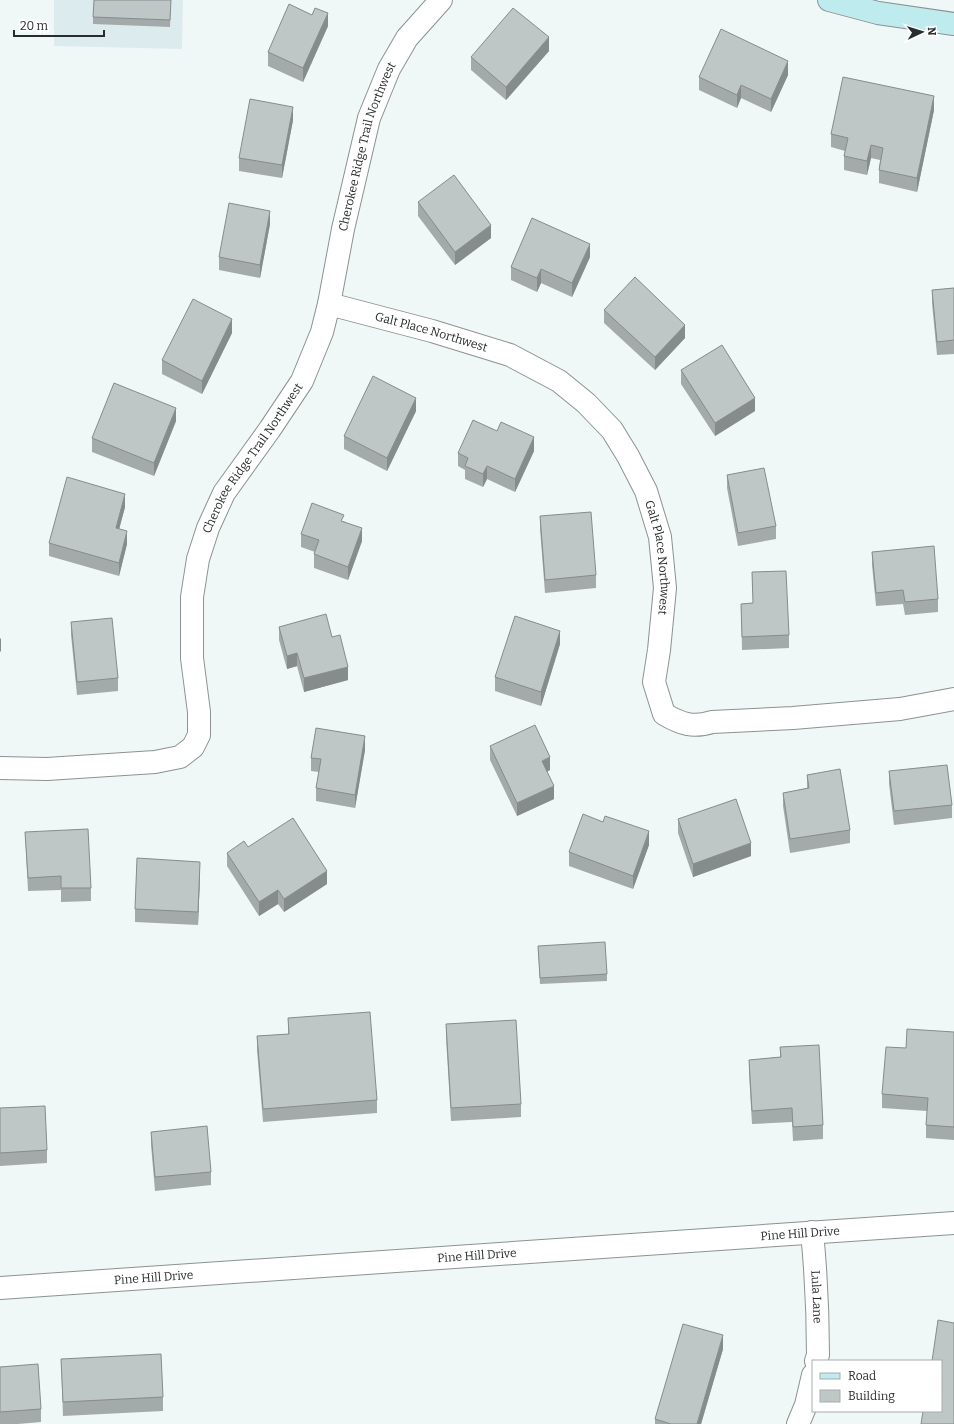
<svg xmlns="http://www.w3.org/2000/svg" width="954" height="1424" viewBox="0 0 954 1424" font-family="Bitter,serif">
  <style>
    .built { fill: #dcecee }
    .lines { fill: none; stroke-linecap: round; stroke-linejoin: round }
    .minor-casing { stroke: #8b9292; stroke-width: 24 }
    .secondary-casing { stroke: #8b9292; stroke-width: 24 }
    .minor { stroke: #fff; stroke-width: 22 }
    .secondary { stroke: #beebee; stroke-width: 22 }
    .wall { fill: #a4aaaa }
    .shaded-wall { fill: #868b8b }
    .building { fill: #bfc6c6; stroke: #868b8b }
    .labels { text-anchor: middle; stroke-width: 3.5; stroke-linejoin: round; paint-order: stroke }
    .street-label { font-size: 12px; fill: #292c2c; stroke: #fff }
  </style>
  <rect width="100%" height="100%" fill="#f0f7f7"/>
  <polygon class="built" points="54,0 183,0 182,49 54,46"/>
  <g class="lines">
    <defs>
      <g id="minor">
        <path id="s1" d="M329 304 432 331 510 355 559 381 586 403 612 430 628 456 646 491 660 537 665 588 659 650 654 682 664 714C681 724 693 728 712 722L793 718 900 709 954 699"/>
        <path id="s2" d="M0 768 47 769 155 762 180 757 193 747 199 735V712L192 658V597L198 559 208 528 224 493 270 429 302 381 322 332 329 304 343 229 369 118 389 69 407 38 441 0"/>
        <path id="s3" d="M812 1232C816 1273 818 1314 818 1355L816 1361"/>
        <path id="s4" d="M0 1288 954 1223"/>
        <polyline points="798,1424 806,1405 813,1375"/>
      </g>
      <polyline id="secondary" points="829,0 878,13 954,24"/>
    </defs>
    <use href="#minor" class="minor-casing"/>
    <use href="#secondary" class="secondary-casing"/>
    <use href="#minor" class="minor"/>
    <use href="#secondary" class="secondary"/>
  </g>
  <g class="wall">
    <polygon points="171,0 170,27 93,24 93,17"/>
    <polygon points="312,15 328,26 303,82 268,66 268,52"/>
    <polygon points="549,51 506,100 471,70 471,57"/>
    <polygon points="788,75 771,112 741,98 737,108 699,90 699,77"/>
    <polygon points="934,110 917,192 879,183 879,170 880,160 871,158 867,175 844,170 844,156 845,151 831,147 831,134"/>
    <polygon points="293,120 282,178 239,171 239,158"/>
    <polygon points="418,202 491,238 455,265 418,216"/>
    <polygon points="270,224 260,278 219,270 219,257"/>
    <polygon points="590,257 572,297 541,283 537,292 511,280 511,267"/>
    <polygon points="954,288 954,354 937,355 932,303 932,290"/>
    <polygon points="604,310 685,338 655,370 604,323"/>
    <polygon points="232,333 202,394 162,374 162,360"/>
    <polygon points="681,370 755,411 715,436 681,384"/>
    <polygon points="416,411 387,471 344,449 344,436"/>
    <polygon points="176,421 154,476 92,452 92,438"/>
    <polygon points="534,451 515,492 487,479 483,487 465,479 465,470 458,466 458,453"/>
    <polygon points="727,475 776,526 776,539 738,546 727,488"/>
    <polygon points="125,507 119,529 127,544 119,576 49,556 49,543"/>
    <polygon points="540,516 596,575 596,588 545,593 540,529"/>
    <polygon points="344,521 362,541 348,580 314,568 314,554 315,552 301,547 301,534"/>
    <polygon points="872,552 938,599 938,612 905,615 903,604 876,606 872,565"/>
    <polygon points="752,572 789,635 789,648 742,650 741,604 753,603"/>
    <polygon points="71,622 118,678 118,691 77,695 71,635"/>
    <polygon points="279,627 332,637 348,680 304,692 297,666 287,669 279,640"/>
    <polygon points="560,644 541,706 495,691 495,677"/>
    <polygon points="490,746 550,770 547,772 554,799 517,816 490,760"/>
    <polygon points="365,750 355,808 316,801 316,788 319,772 311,771 311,758"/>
    <polygon points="889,771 952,805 952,818 894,825 889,784"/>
    <polygon points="807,775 850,830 850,843 790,853 783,806 783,793 807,788"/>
    <polygon points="678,819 751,856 693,877 678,833"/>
    <polygon points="25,832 91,888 91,901 61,902 61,890 28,891"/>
    <polygon points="649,845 633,889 569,866 569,852"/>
    <polygon points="248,847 327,884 284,912 278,904 259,916 227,866 227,853"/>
    <polygon points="200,875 198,925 135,922 135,909"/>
    <polygon points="538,946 607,974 607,981 540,984"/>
    <polygon points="288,1018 377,1100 377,1113 263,1122 257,1050 257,1036 288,1034"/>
    <polygon points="446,1024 521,1104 521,1117 451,1121 446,1037"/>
    <polygon points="954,1032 954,1140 926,1138 926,1125 927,1111 882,1108 882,1094 906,1048"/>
    <polygon points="780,1047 823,1125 823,1139 793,1141 792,1122 752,1124 749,1073 749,1060 780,1057"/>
    <polygon points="0,1108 47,1150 47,1163 0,1166"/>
    <polygon points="151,1132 211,1172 211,1185 155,1191 151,1145"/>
    <polygon points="723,1349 701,1424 655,1424 655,1419"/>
    <polygon points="61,1359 163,1397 163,1411 63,1416"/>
    <polygon points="0,1367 41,1409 41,1422 18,1424 0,1424"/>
  </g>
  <g class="shaded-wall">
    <polygon points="328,13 328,26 303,82 303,68"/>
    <polygon points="549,37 549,51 506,100 506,87"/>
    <polygon points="788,61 788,75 771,112 771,99"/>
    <polygon points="741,85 741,98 737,108 737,95"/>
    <polygon points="934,96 934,110 917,192 917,178"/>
    <polygon points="293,107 293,120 282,178 282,165"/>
    <polygon points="871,145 871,158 867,175 867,161"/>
    <polygon points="270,211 270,224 260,278 260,265"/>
    <polygon points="491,225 491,238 455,265 455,252"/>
    <polygon points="590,244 590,257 572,297 572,283"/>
    <polygon points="541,269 541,283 537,292 537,278"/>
    <polygon points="232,319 232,333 202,394 202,381"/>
    <polygon points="685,325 685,338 655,370 655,357"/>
    <polygon points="416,398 416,411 387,471 387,458"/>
    <polygon points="755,398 755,411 715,436 715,423"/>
    <polygon points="176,408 176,421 154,476 154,463"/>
    <polygon points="534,437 534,451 515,492 515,479"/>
    <polygon points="487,466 487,479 483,487 483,474"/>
    <polygon points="125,494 125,507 116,541 116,528"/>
    <polygon points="362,528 362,541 348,580 348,567"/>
    <polygon points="127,531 127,544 119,576 119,563"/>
    <polygon points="560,631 560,644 541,706 541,692"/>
    <polygon points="1,638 1,651 0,652 0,639"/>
    <polygon points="297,653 297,666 287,669 287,656"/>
    <polygon points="348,667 348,680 304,692 304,678"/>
    <polygon points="365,736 365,750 355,808 355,795"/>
    <polygon points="550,757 550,770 542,774 542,761"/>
    <polygon points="554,786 554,799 517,816 517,803"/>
    <polygon points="649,831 649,845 633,889 633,876"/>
    <polygon points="751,843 751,856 693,877 693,864"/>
    <polygon points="200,862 200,875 198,925 198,912"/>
    <polygon points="327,871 327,884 284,912 284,899"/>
    <polygon points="278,890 278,904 259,916 259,902"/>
    <polygon points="723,1335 723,1349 701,1424 697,1424"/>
  </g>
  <g class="building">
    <polygon points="94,0 171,0 170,20 93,17"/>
    <polygon points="289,4 312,15 315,8 328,13 303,68 268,52"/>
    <polygon points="513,8 549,37 506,87 471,57"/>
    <polygon points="721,29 788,61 771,99 741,85 737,95 699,77"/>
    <polygon points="843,77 934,96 917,178 879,170 883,148 871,145 867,161 844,156 848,138 831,134"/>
    <polygon points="250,99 293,107 282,165 239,158"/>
    <polygon points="454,175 491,225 455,252 418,202"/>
    <polygon points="229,203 270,211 260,265 219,257"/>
    <polygon points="532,218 590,244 572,283 541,269 537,278 511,267"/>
    <polygon points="635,277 685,325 655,357 604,310"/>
    <polygon points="954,288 954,340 937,342 932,290"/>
    <polygon points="193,299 232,319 202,381 162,360"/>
    <polygon points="722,345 755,398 715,423 681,370"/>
    <polygon points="373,376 416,398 387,458 344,436"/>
    <polygon points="114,383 176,408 154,463 92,438"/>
    <polygon points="473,420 497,431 501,422 534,437 515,479 487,466 483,474 465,466 468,458 458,453"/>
    <polygon points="764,468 776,526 738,533 727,475"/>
    <polygon points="67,477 125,494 116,528 127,531 119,563 49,543"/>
    <polygon points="312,503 344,515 341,521 362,528 348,567 314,554 319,540 301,534"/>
    <polygon points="591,512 596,575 545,580 540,516"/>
    <polygon points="934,546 938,599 905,602 903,590 876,593 872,552"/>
    <polygon points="786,571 789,635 742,637 741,604 753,603 752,572"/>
    <polygon points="326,614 332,637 340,635 348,667 304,678 297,653 287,656 279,627"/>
    <polygon points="515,616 560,631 541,692 495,677"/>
    <polygon points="112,618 118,678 77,682 71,622"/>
    <polygon points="535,725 550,757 542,761 554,786 517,803 490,746"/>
    <polygon points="316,728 365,736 355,795 316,788 321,759 311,758"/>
    <polygon points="947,765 952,805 894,811 889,771"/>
    <polygon points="840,769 850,830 790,839 783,793 809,788 807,775"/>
    <polygon points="736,799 751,843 693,864 678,819"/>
    <polygon points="583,814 603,822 605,816 649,831 633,876 569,852"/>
    <polygon points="293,818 327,871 284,899 278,890 259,902 227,853 244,841 248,847"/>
    <polygon points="88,829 91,888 61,888 61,876 28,878 25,832"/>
    <polygon points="137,858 200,862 198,912 135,909"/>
    <polygon points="605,942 607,974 540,978 538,946"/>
    <polygon points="370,1012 377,1100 263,1109 257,1036 289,1034 288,1018"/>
    <polygon points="516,1020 521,1104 451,1108 446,1024"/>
    <polygon points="907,1029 954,1032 954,1127 926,1125 928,1098 882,1094 886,1047 906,1048"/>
    <polygon points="819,1045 823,1125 793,1127 792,1108 752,1111 749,1060 781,1057 780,1047"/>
    <polygon points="45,1106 47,1150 0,1153 0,1108"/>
    <polygon points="207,1126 211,1172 155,1177 151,1132"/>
    <polygon points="938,1320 954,1323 954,1424 921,1424 923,1411 941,1411 941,1361 932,1361"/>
    <polygon points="683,1324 723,1335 697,1424 671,1424 655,1419"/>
    <polygon points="161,1354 163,1397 63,1402 61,1359"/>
    <polygon points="38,1364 41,1409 0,1412 0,1367"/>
  </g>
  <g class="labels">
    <g class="street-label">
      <text dy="4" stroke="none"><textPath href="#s2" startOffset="839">Cherokee Ridge Trail Northwest</textPath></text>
      <text dy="4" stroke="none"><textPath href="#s1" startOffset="106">Galt Place Northwest</textPath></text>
      <text dy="4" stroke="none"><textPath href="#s2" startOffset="503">Cherokee Ridge Trail Northwest</textPath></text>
      <text dy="4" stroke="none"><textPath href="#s1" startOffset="454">Galt Place Northwest</textPath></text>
      <text dy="4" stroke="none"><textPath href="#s4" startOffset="802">Pine Hill Drive</textPath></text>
      <text dy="4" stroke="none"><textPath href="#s4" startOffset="478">Pine Hill Drive</textPath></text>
      <text dy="4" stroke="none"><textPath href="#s4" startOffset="154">Pine Hill Drive</textPath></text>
      <text dy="4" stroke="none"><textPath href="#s3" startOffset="65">Lula Lane</textPath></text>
    </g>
  </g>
  <rect x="812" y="1360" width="130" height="52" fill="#ffffff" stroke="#a9abab"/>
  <rect x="820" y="1373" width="20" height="6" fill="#beebee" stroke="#a9abab"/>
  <text x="848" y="1380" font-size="12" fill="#292c2c">Road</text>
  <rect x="820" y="1390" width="20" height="12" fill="#bfc6c6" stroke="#a9abab"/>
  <text x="848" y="1400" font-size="12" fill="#292c2c">Building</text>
  <g transform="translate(922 32) rotate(86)" stroke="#ffffff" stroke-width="3" paint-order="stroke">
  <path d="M0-3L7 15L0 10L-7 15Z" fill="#292c2c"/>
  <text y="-6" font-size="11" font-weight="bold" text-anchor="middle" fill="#292c2c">N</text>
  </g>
  <path d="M14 30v6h90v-6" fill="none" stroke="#292c2c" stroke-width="2"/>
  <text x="20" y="30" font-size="12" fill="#292c2c" stroke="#ffffff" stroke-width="3" paint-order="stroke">20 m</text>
</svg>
